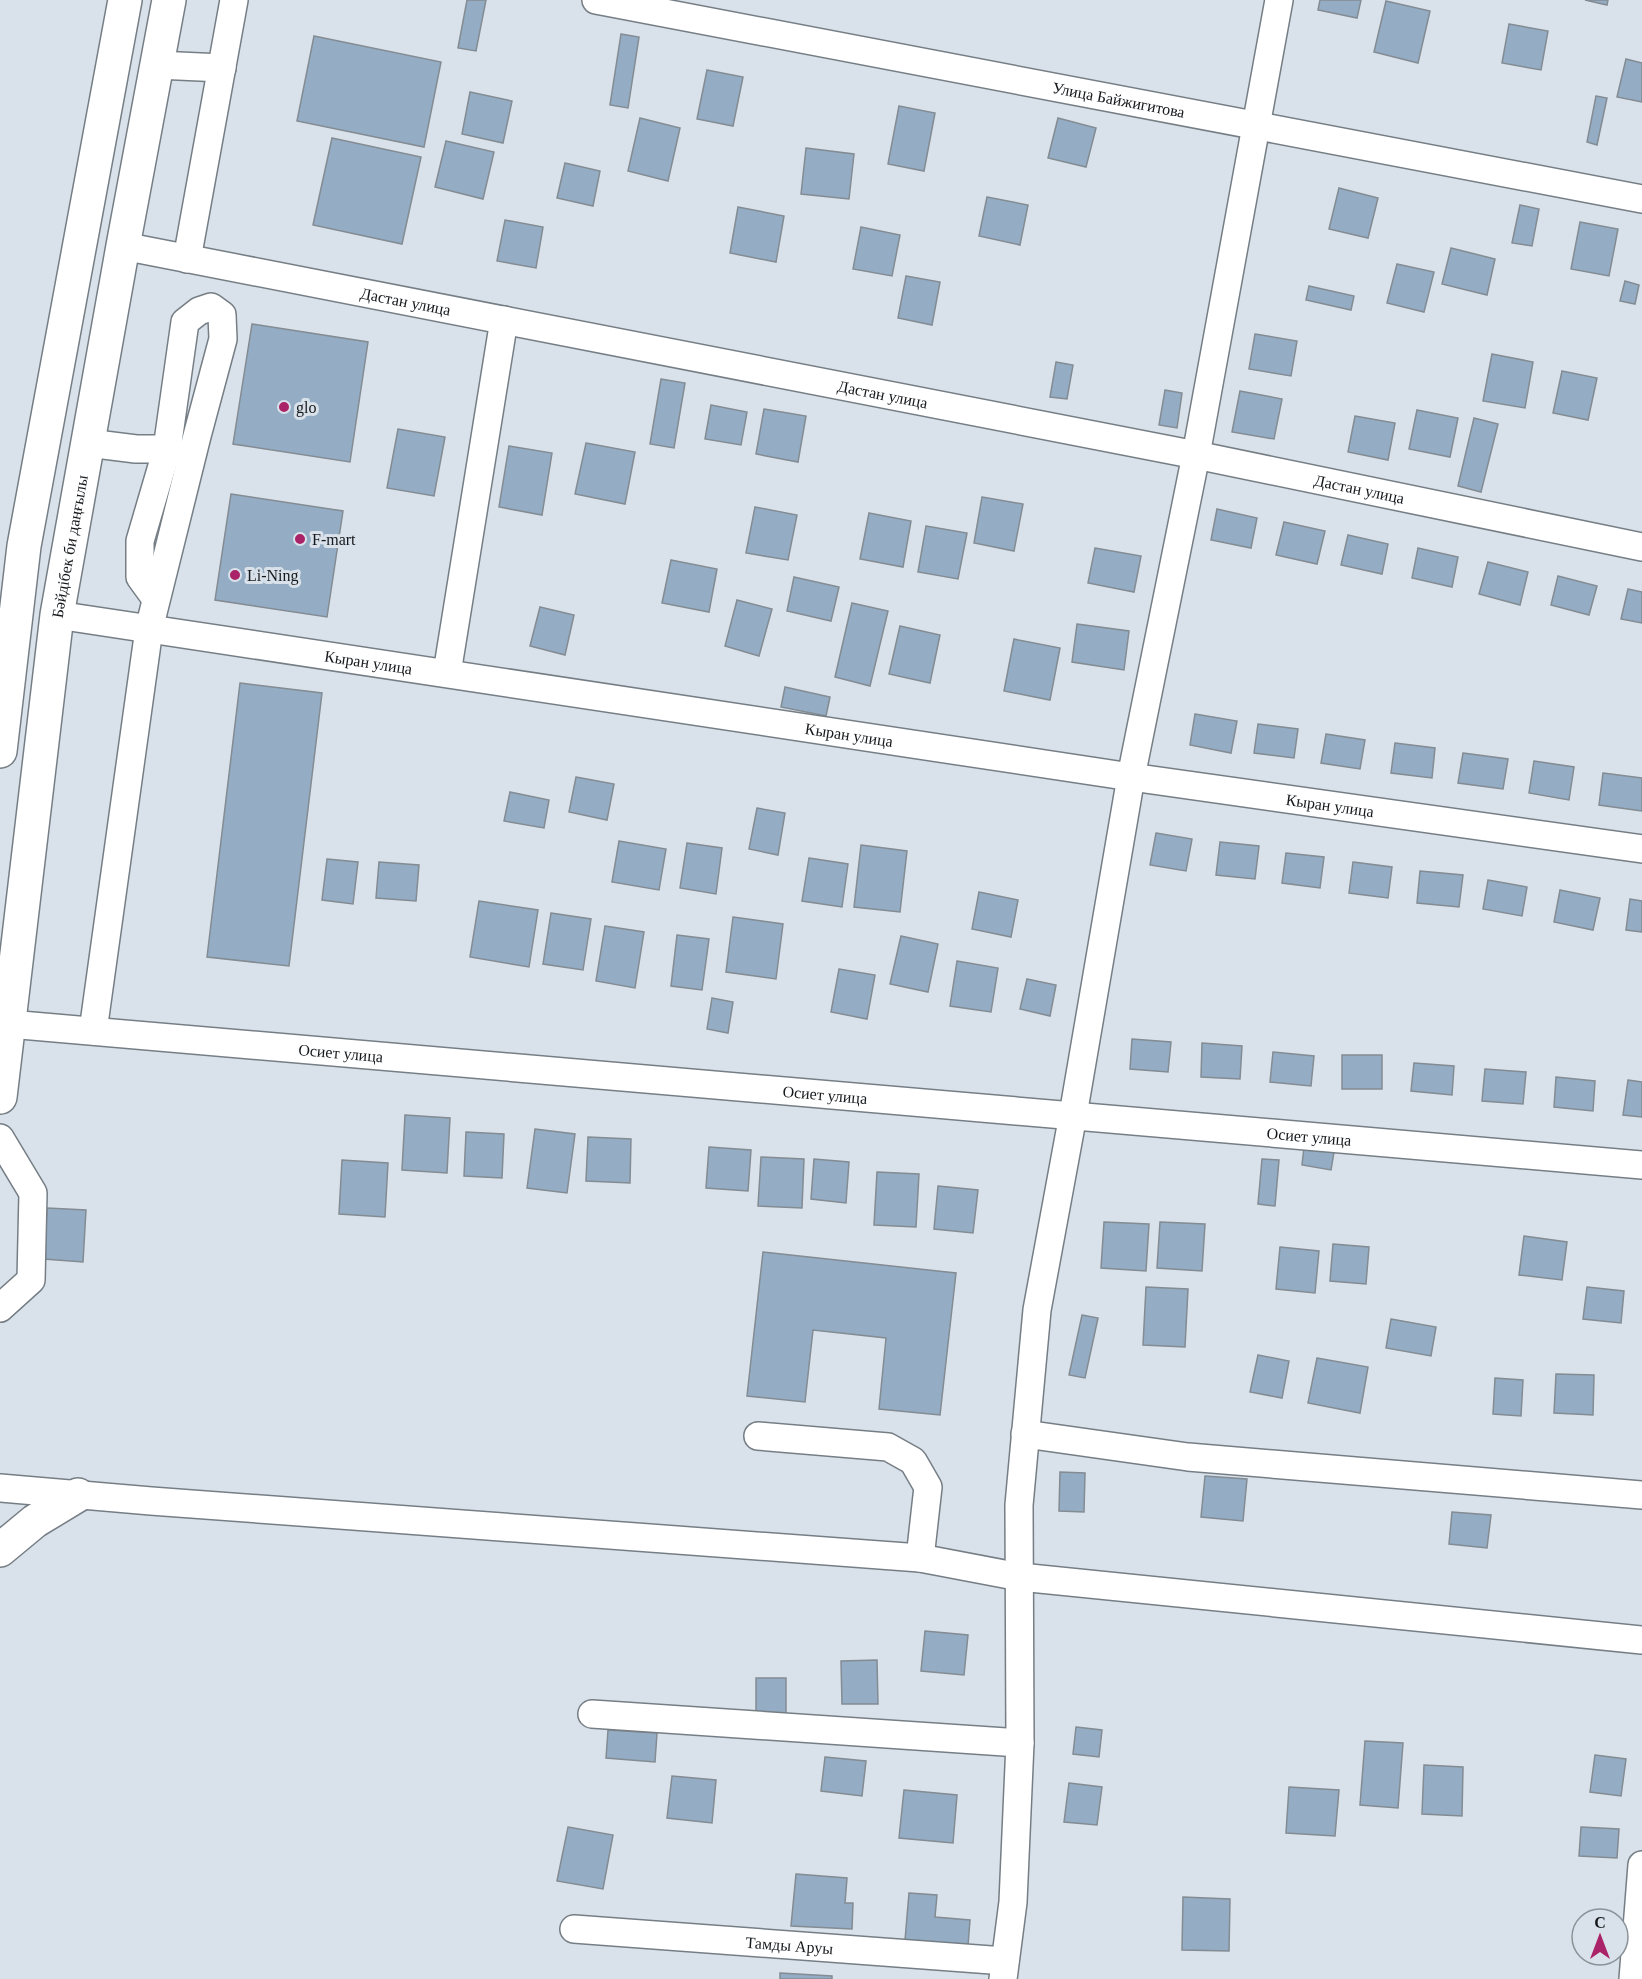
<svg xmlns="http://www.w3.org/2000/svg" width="1642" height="1979" viewBox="0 0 1642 1979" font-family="'Times New Roman',serif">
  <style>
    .building { fill: #94adc4; stroke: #838b93; stroke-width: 1.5 }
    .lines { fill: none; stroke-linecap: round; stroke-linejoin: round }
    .minor-casing { stroke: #767e85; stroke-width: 30 }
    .major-casing { stroke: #767e85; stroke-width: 36 }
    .minor { stroke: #fff; stroke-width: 27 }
    .major { stroke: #fff; stroke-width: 33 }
    .poi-dot { fill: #aa2267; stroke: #d9e2ea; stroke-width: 2 }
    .labels { text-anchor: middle; stroke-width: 6; stroke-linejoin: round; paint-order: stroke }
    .street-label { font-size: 16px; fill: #16191c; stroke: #d9e2ea }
    .poi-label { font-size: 16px; fill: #16191c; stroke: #d9e2ea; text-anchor: start }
  </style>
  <rect width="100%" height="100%" fill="#d9e2ea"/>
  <g class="building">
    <polygon points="467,0 486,0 476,51 458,48"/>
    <polygon points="1320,0 1361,0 1357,18 1318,10"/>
    <polygon points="1585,0 1608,0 1607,5"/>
    <polygon points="1386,1 1430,11 1418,63 1374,52"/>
    <polygon points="1509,24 1548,31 1541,70 1502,63"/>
    <polygon points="621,34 639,37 628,108 610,105"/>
    <polygon points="314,36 441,62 424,147 297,121"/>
    <polygon points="1626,59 1642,63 1642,102 1617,97"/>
    <polygon points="707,70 743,77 733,126 697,119"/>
    <polygon points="470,92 512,101 503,143 462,134"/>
    <polygon points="1596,96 1607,98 1597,145 1587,142"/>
    <polygon points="899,106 935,113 924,171 888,164"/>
    <polygon points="640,118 680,128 668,181 628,171"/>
    <polygon points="1058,118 1096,128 1086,167 1048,158"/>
    <polygon points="332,138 421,157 402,244 313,225"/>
    <polygon points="446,141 494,152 483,199 435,187"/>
    <polygon points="806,148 854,154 849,199 801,194"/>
    <polygon points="565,163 600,171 593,206 557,198"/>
    <polygon points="1339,188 1378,198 1368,238 1329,229"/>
    <polygon points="987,197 1028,205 1020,245 979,236"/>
    <polygon points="1520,205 1539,209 1532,246 1512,243"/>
    <polygon points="738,207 784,216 776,262 730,253"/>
    <polygon points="505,220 543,227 536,268 497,261"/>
    <polygon points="1580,222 1618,229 1609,276 1571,269"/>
    <polygon points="861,227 900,235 892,276 853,269"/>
    <polygon points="1451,248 1495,259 1487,295 1442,284"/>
    <polygon points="1397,264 1434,272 1424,312 1387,303"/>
    <polygon points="906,276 940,282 932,325 898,318"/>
    <polygon points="1625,281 1639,285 1635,304 1620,301"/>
    <polygon points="1309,286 1354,296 1351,310 1306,300"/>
    <polygon points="252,324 368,342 350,462 233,444"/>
    <polygon points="1255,334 1297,341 1291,376 1249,369"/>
    <polygon points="1492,354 1533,362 1525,408 1483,401"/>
    <polygon points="1056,362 1073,365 1067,399 1050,397"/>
    <polygon points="1562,371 1597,378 1588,420 1553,413"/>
    <polygon points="661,379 685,383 674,448 650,444"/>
    <polygon points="1165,390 1182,393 1177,428 1159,425"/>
    <polygon points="1240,391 1282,399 1274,439 1232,432"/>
    <polygon points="711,405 747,412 741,445 705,439"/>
    <polygon points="764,409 806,416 798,462 756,454"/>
    <polygon points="1417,410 1458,418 1450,457 1409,449"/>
    <polygon points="1355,416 1395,423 1388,460 1348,452"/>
    <polygon points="1474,418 1498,424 1481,492 1458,486"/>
    <polygon points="398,429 445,437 434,496 387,488"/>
    <polygon points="586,443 635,452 625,504 575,494"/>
    <polygon points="509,446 552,453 542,515 499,507"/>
    <polygon points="231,494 343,511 327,617 215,600"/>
    <polygon points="982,497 1023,504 1014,551 974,543"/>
    <polygon points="755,507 797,515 788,560 746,553"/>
    <polygon points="1217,509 1257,518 1251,548 1211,540"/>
    <polygon points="869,513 911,521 903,567 860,559"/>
    <polygon points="1284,522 1325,531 1317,564 1276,555"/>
    <polygon points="926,526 967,533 958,579 918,572"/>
    <polygon points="1348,535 1388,544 1382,574 1341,565"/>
    <polygon points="1095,548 1141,556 1134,592 1088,583"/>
    <polygon points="1418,548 1458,557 1452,587 1412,578"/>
    <polygon points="671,560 717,569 709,612 662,603"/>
    <polygon points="1488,562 1528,572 1520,605 1479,594"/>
    <polygon points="1558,576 1597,586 1589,615 1551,605"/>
    <polygon points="794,577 839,587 831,621 787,611"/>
    <polygon points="1628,589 1642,592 1642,623 1621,619"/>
    <polygon points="737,600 772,609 759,656 725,646"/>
    <polygon points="852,603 888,611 870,686 835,677"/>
    <polygon points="540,607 574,615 565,655 530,646"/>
    <polygon points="1077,624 1129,631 1124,670 1072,662"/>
    <polygon points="900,626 940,635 930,683 889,674"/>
    <polygon points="1014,639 1060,648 1050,700 1004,691"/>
    <polygon points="240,683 322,693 289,966 207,957"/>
    <polygon points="785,687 830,697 826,716 781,707"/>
    <polygon points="1195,714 1237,721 1231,753 1190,745"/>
    <polygon points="1258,724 1298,729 1294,758 1254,753"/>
    <polygon points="1326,734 1365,740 1360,769 1321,763"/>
    <polygon points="1395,743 1435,748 1432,778 1391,773"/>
    <polygon points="1463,753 1508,759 1503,789 1458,783"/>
    <polygon points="1534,761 1574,767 1569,800 1529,793"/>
    <polygon points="1603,773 1642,778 1642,811 1599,805"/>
    <polygon points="576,777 614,784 607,820 569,812"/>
    <polygon points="510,792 549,800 544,828 504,821"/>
    <polygon points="757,808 785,813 778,855 749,849"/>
    <polygon points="1156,833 1192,839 1186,871 1150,865"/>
    <polygon points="619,841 666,849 659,890 612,882"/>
    <polygon points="1220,842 1259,846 1255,879 1216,875"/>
    <polygon points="687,843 722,848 716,894 680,888"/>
    <polygon points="861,845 907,851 900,912 854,907"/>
    <polygon points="1286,853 1324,857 1320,888 1282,883"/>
    <polygon points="809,858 848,864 842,907 802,901"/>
    <polygon points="327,859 358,862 353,904 322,900"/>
    <polygon points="379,862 419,865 416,901 376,898"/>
    <polygon points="1353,862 1392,867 1388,898 1349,893"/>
    <polygon points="1420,871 1463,875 1459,907 1417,903"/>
    <polygon points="1488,880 1527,887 1522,916 1483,909"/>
    <polygon points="1560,890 1600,898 1593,930 1554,922"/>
    <polygon points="979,892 1018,900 1011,937 972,929"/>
    <polygon points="1630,899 1642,901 1642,932 1626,930"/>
    <polygon points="479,901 538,910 529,967 470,957"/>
    <polygon points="551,913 591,919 583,970 543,964"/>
    <polygon points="733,917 783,924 776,979 726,972"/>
    <polygon points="605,926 644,932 635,988 596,981"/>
    <polygon points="677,935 709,939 702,990 671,986"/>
    <polygon points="901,936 938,944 928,992 890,984"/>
    <polygon points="957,961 998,968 991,1012 950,1006"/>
    <polygon points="839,969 875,975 867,1019 831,1012"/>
    <polygon points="1027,979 1056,985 1050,1016 1020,1009"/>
    <polygon points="712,998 733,1002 728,1033 707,1029"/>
    <polygon points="1132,1039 1171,1042 1168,1072 1130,1069"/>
    <polygon points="1202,1043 1242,1046 1240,1079 1201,1077"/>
    <polygon points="1273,1052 1314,1056 1311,1086 1270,1082"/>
    <rect x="1342" y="1055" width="40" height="34"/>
    <polygon points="1414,1063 1454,1066 1452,1095 1411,1091"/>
    <polygon points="1485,1069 1526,1072 1523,1104 1482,1101"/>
    <polygon points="1556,1077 1595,1081 1593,1111 1554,1107"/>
    <polygon points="1628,1080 1642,1082 1642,1117 1623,1115"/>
    <polygon points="405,1115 450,1118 447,1173 402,1170"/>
    <polygon points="535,1129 575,1134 567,1193 527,1188"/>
    <polygon points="466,1132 504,1134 502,1178 464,1176"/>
    <polygon points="588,1137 631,1139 630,1183 586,1181"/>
    <polygon points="709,1147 751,1150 748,1191 706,1188"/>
    <polygon points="1304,1147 1334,1152 1331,1170 1302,1165"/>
    <polygon points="761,1157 804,1159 802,1208 758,1206"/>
    <polygon points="814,1159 849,1162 846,1203 811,1199"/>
    <polygon points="1262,1159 1279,1160 1275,1206 1258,1204"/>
    <polygon points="342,1160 388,1163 385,1217 339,1214"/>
    <polygon points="877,1172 919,1174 916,1227 874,1225"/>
    <polygon points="938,1186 978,1190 973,1233 934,1229"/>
    <polygon points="47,1208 86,1210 83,1262 44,1259"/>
    <polygon points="1104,1222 1149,1224 1146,1271 1101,1268"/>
    <polygon points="1160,1222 1205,1224 1202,1271 1157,1268"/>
    <polygon points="1524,1236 1567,1242 1562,1280 1519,1275"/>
    <polygon points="1333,1244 1369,1247 1366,1284 1330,1281"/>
    <polygon points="1280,1247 1319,1251 1315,1293 1276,1289"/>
    <polygon points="763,1252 956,1273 940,1415 879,1409 886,1338 813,1330 805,1402 747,1396"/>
    <polygon points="1146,1287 1188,1289 1185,1347 1143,1345"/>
    <polygon points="1587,1287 1624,1291 1621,1323 1583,1319"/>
    <polygon points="1082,1315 1098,1318 1085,1378 1069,1375"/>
    <polygon points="1391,1319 1436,1327 1431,1356 1386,1348"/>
    <polygon points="1258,1355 1289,1361 1282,1398 1250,1392"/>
    <polygon points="1317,1358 1368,1367 1360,1413 1308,1403"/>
    <polygon points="1556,1374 1594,1375 1593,1415 1554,1413"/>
    <polygon points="1495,1378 1523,1380 1521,1416 1493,1414"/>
    <polygon points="1060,1472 1085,1473 1084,1512 1059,1511"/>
    <polygon points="1205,1476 1247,1479 1243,1521 1201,1517"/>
    <polygon points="1452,1512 1491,1515 1487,1548 1449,1544"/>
    <polygon points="925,1631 968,1635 964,1675 921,1671"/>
    <polygon points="877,1660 878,1704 842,1704 841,1661"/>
    <rect x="756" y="1678" width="30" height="43"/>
    <polygon points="1076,1727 1102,1730 1099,1757 1073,1754"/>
    <polygon points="608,1730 657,1733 655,1762 606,1758"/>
    <polygon points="1365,1741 1403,1743 1398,1808 1360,1805"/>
    <polygon points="1595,1755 1626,1759 1621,1796 1590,1792"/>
    <polygon points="825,1757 866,1761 862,1796 821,1791"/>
    <polygon points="1424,1765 1463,1767 1462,1816 1422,1814"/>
    <polygon points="672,1776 716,1780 712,1823 667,1818"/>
    <polygon points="1069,1783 1102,1787 1097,1825 1064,1822"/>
    <polygon points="1289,1787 1339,1790 1335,1836 1286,1833"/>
    <polygon points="904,1790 957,1795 953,1843 899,1838"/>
    <polygon points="568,1827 613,1835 603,1889 557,1881"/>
    <polygon points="1581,1827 1619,1829 1617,1858 1579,1856"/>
    <polygon points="796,1874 847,1878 845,1903 853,1903 852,1929 791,1926"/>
    <polygon points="909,1893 937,1895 935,1917 970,1920 968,1946 905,1940"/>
    <polygon points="1183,1897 1230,1899 1229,1951 1182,1950"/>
    <polygon points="780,1973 832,1976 832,1979 780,1979"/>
  </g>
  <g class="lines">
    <defs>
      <g id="minor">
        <path id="s1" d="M596 0 1642 199"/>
        <polyline points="157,65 222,68"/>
        <path id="s2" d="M123 246 1196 455 1642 547"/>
        <polyline points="187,259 234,0"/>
        <polyline points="88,443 136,449 167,449 185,322 199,311 211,307 222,315 223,339 197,436 149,629 93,1031"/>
        <polyline points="156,599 140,577 140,541 167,449"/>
        <path id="s3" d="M57 615 1131 777 1642 849"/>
        <polyline points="447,673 504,320"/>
        <path id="s4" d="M9 1024 1642 1165"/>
        <polyline points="0,1138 33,1193 31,1280 0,1308"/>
        <polyline points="1025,1434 1188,1457 1642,1495"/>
        <polyline points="758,1436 888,1447 913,1461 928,1487 920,1558"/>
        <polyline points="0,1488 151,1501 920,1558 1020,1577 1642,1640"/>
        <polyline points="592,1714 1020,1743"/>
        <path id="s5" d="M574 1929 1005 1961"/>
        <polyline points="1003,1979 1013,1902 1020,1743 1019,1505 1037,1310 1073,1115 1131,777 1196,455 1279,0"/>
        <polyline points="1633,1979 1642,1865"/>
      </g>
      <g id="major">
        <polyline points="0,751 24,546 125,0"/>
        <path id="s6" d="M0 1097 57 615 123 246 169 0"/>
        <polyline points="0,1550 35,1521 78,1495"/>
      </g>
    </defs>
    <use href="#minor" class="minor-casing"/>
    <use href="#major" class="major-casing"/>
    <use href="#minor" class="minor"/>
    <use href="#major" class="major"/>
  </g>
  <g class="poi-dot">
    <circle cx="284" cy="407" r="6"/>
    <circle cx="300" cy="539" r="6"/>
    <circle cx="235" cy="575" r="6"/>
  </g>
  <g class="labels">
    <g class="street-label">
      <text dy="6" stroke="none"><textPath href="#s1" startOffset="532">Улица Байжигитова</textPath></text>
      <text dy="6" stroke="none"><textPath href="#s2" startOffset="288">Дастан улица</textPath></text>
      <text dy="6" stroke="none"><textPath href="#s2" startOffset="774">Дастан улица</textPath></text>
      <text dy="6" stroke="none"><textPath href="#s2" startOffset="1260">Дастан улица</textPath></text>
      <text dy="6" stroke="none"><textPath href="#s6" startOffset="555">Бәйдібек би даңғылы</textPath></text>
      <text dy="6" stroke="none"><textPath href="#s3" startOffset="315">Кыран улица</textPath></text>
      <text dy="6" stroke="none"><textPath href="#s3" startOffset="801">Кыран улица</textPath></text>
      <text dy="6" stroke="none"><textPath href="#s3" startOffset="1287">Кыран улица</textPath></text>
      <text dy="6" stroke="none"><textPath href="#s4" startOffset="333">Осиет улица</textPath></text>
      <text dy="6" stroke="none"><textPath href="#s4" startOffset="819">Осиет улица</textPath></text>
      <text dy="6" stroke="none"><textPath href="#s4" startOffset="1305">Осиет улица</textPath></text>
      <text dy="6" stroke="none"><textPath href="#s5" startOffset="216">Тамды Аруы</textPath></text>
    </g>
    <g class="poi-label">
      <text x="296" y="413">glo</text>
      <text x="312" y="545">F-mart</text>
      <text x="247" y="581">Li-Ning</text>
    </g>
  </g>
  <g transform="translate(1600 1937)"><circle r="28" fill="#d9e2ea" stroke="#8b9298" stroke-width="1.5"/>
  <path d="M0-4.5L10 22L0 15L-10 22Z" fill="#aa2267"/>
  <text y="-9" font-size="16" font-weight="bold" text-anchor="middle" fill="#16191c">С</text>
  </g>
</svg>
